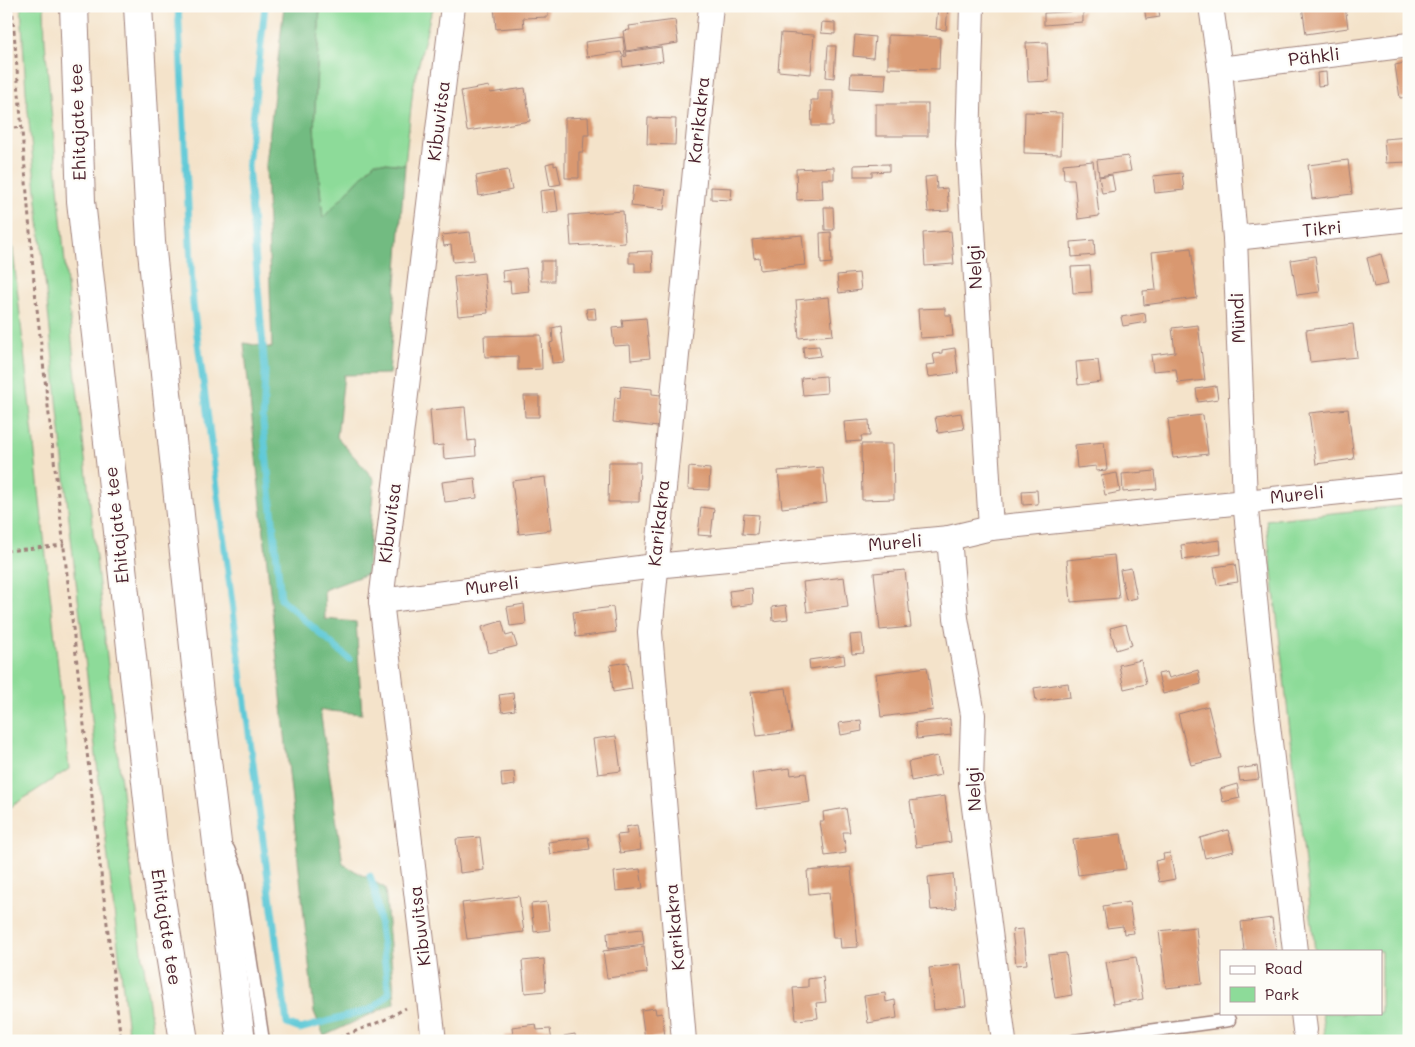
<svg xmlns="http://www.w3.org/2000/svg" width="1415" height="1047" viewBox="0 0 1415 1047" font-family="Mali,sans-serif">
  <style>
    .green { fill: #8ddb99; stroke: #6c7d62 }
    .forest { fill: #72bb81; stroke: #5e6d56 }
    .lines { fill: none; stroke-linecap: round; stroke-linejoin: round }
    .stream { stroke: #5ec9d7; stroke-width: 7 }
    .building { fill: #d99870 }
    .lane-casing { stroke: #9f817a; stroke-width: 15 }
    .street-casing { stroke: #9f817a; stroke-width: 26 }
    .highway-casing { stroke: #9f817a; stroke-width: 30 }
    .path { stroke: #9f817a; stroke-width: 3; stroke-dasharray: 4 4; stroke-linecap: butt }
    .lane { stroke: #fff; stroke-width: 12 }
    .street { stroke: #fff; stroke-width: 24 }
    .highway { stroke: #fff; stroke-width: 28 }
    .labels { text-anchor: middle; stroke-width: 4.5; stroke-linejoin: round; paint-order: stroke }
    .street-label { font-size: 18px; fill: #4a1f2b; stroke: #fdfcf7 }
  </style>
  <rect width="100%" height="100%" fill="#fdfcf7"/>
  <filter id="ink" filterUnits="userSpaceOnUse"><feTurbulence type="fractalNoise" baseFrequency=".02" numOctaves="2"/><feDisplacementMap in="SourceGraphic" scale="10" xChannelSelector="R" yChannelSelector="G"/><feConvolveMatrix kernelMatrix="1 2 1 2 8 2 1 2 1" color-interpolation-filters="sRGB"/></filter>
  <filter id="wash" filterUnits="userSpaceOnUse"><feTurbulence type="fractalNoise" baseFrequency=".0096" numOctaves="4" result="noise"/><feDisplacementMap in="SourceGraphic" scale="20" xChannelSelector="R" yChannelSelector="G"/><feGaussianBlur stdDeviation="1.12" result="paint"/><feColorMatrix in="noise" values="0 0 0 0 0 0 0 0 0 0 0 0 0 0 0 0 0 1.4 0 .05"/><feComposite in="paint" operator="in"/></filter>
  <g filter="url(#wash)">
    <rect width="100%" height="100%" fill="#f4e3ca"/>
    <g class="green">
      <polygon points="21,6 44,6 45,42 73,351 129,854 154,1041 129,1041 70,529 26,92"/>
      <polygon points="320,6 434,6 430,17 413,88 405,165 375,162 323,219 314,129"/>
      <polygon points="6,185 69,769 6,810"/>
      <polygon points="1409,505 1409,1041 1325,1041 1322,1013 1381,1013 1381,951 1315,951 1266,520"/>
    </g>
    <polygon class="forest" points="284,6 320,6 314,129 323,218 375,162 405,165 389,374 344,375 337,437 374,479 367,574 324,590 325,619 356,622 362,714 320,710 343,864 385,888 395,1003 324,1036 314,1012 244,343 272,348 266,165"/>
    <g class="lines">
      <g class="stream">
        <polyline points="178,6 193,304 287,1024 300,1029 372,1009 389,994 375,890 370,876"/>
        <polyline points="265,6 248,166 265,371 263,423 281,599 349,659"/>
      </g>
    </g>
    <g id="blocks">
      <g class="building">
        <polygon points="494,6 547,6 548,17 523,18 524,27 496,29"/>
        <polygon points="938,6 948,6 946,30 936,29"/>
        <polygon points="1144,6 1158,6 1160,17 1146,19"/>
        <polygon points="1302,6 1345,6 1348,28 1306,34"/>
        <polygon points="1083,11 1083,22 1044,25 1044,13"/>
        <polygon points="675,20 678,43 626,51 623,31 630,30 629,26"/>
        <polygon points="822,22 835,23 835,34 821,33"/>
        <polygon points="781,33 814,35 811,74 778,71"/>
        <polygon points="855,35 875,37 873,58 853,56"/>
        <polygon points="888,35 940,37 939,69 888,68"/>
        <polygon points="623,37 625,55 622,55 621,52 587,57 585,42"/>
        <polygon points="1047,42 1049,81 1028,82 1026,43"/>
        <polygon points="828,46 836,46 834,78 826,77"/>
        <polygon points="661,47 663,61 623,67 622,57 627,56 626,52"/>
        <polygon points="1409,62 1409,97 1400,98 1395,65"/>
        <polygon points="1326,72 1327,85 1318,86 1317,73"/>
        <polygon points="851,73 886,74 885,90 850,88"/>
        <polygon points="489,86 490,93 525,88 530,121 467,131 461,91"/>
        <polygon points="818,90 833,90 833,126 812,126 811,100 818,100"/>
        <rect x="876" y="104" width="52" height="32"/>
        <polygon points="1025,112 1062,113 1061,154 1024,153"/>
        <polygon points="588,117 589,135 584,135 583,152 579,152 579,178 565,178 565,118"/>
        <polygon points="648,118 676,119 675,145 647,144"/>
        <polygon points="1409,137 1409,162 1386,163 1384,139"/>
        <polygon points="1128,156 1131,171 1099,176 1097,160"/>
        <polygon points="1348,160 1352,194 1312,199 1308,165"/>
        <polygon points="1093,161 1099,216 1078,219 1074,179 1064,179 1063,164"/>
        <polygon points="554,162 554,166 557,165 561,184 550,186 546,164"/>
        <polygon points="889,164 889,171 872,172 872,176 854,176 854,165"/>
        <polygon points="834,167 834,179 822,179 823,199 797,200 796,169"/>
        <polygon points="508,170 512,190 479,196 476,176"/>
        <polygon points="1182,173 1184,190 1155,193 1153,176"/>
        <polygon points="1112,175 1115,191 1102,193 1099,177"/>
        <polygon points="936,176 937,189 947,188 949,211 928,212 925,177"/>
        <polygon points="633,186 666,190 664,210 631,206"/>
        <polygon points="711,187 732,188 731,200 711,199"/>
        <polygon points="555,189 558,211 542,213 540,191"/>
        <polygon points="824,207 833,207 834,230 825,230"/>
        <polygon points="623,211 625,243 571,246 569,215"/>
        <polygon points="951,231 954,264 925,266 923,233"/>
        <polygon points="470,232 474,260 453,262 451,245 444,246 442,235"/>
        <polygon points="831,232 832,263 821,264 820,233"/>
        <polygon points="802,235 805,265 760,270 759,257 754,258 752,240"/>
        <polygon points="1094,240 1095,255 1072,257 1071,242"/>
        <polygon points="1191,248 1197,298 1144,305 1143,291 1156,290 1152,252"/>
        <polygon points="652,251 653,272 635,272 635,263 629,263 629,252"/>
        <polygon points="1381,254 1388,284 1374,287 1367,258"/>
        <polygon points="1315,256 1320,292 1297,295 1291,260"/>
        <rect x="541" y="261" width="13" height="20"/>
        <polygon points="1090,266 1092,292 1073,293 1071,267"/>
        <polygon points="526,268 529,291 511,293 510,281 503,282 502,271"/>
        <polygon points="484,273 488,313 458,316 454,277"/>
        <polygon points="859,273 861,290 839,293 837,275"/>
        <polygon points="829,297 833,335 799,338 796,300"/>
        <polygon points="595,308 596,319 588,319 586,309"/>
        <polygon points="945,308 945,315 951,315 953,336 920,338 918,309"/>
        <polygon points="1145,313 1146,322 1123,326 1121,317"/>
        <polygon points="646,318 650,358 631,360 630,345 614,346 612,328 623,327 622,320"/>
        <polygon points="1353,324 1357,357 1310,362 1306,330"/>
        <polygon points="1198,325 1205,380 1178,383 1176,369 1153,371 1151,355 1175,352 1172,328"/>
        <polygon points="561,326 565,362 552,363 550,343 553,342 552,328"/>
        <polygon points="541,335 542,369 518,370 518,356 485,357 484,336"/>
        <polygon points="819,346 821,356 804,358 803,347"/>
        <polygon points="955,348 958,373 928,377 926,365 935,364 933,354 942,353 942,350"/>
        <polygon points="1098,360 1101,382 1078,385 1076,362"/>
        <polygon points="826,376 827,393 803,395 801,378"/>
        <polygon points="621,386 652,389 652,394 661,395 658,427 613,422 615,397 620,398"/>
        <polygon points="1216,386 1218,399 1198,402 1196,389"/>
        <polygon points="524,396 539,396 539,417 525,417"/>
        <polygon points="465,407 468,441 475,440 476,456 444,459 443,445 433,446 430,410"/>
        <polygon points="1348,409 1354,459 1316,464 1309,413"/>
        <polygon points="961,413 964,429 938,433 935,417"/>
        <polygon points="1203,415 1208,454 1173,458 1168,419"/>
        <polygon points="869,420 870,436 861,436 862,441 846,442 844,422"/>
        <polygon points="1104,442 1107,470 1096,471 1096,466 1077,468 1075,445"/>
        <polygon points="861,444 893,444 894,499 862,500"/>
        <polygon points="609,462 640,462 639,502 608,502"/>
        <polygon points="689,467 710,469 709,490 688,489"/>
        <polygon points="823,467 827,503 782,508 778,471"/>
        <polygon points="1155,471 1157,489 1123,492 1122,474"/>
        <polygon points="1117,473 1120,492 1105,495 1101,476"/>
        <polygon points="545,477 551,530 519,534 512,481"/>
        <polygon points="475,478 477,498 445,502 442,482"/>
        <polygon points="1037,490 1038,504 1023,505 1022,491"/>
        <polygon points="701,507 714,509 711,536 698,535"/>
        <polygon points="744,514 759,515 757,535 742,534"/>
        <polygon points="1220,540 1221,554 1183,560 1181,545"/>
        <polygon points="1114,555 1119,598 1071,602 1067,560"/>
        <polygon points="1235,564 1238,582 1217,585 1214,567"/>
        <polygon points="1131,568 1137,598 1126,600 1120,570"/>
        <polygon points="905,570 911,627 880,630 874,573"/>
        <polygon points="844,577 848,607 807,612 803,582"/>
        <polygon points="752,588 753,604 731,607 729,591"/>
        <polygon points="524,604 526,624 510,626 507,607"/>
        <polygon points="786,605 788,619 773,621 772,607"/>
        <polygon points="613,607 616,632 576,637 573,612"/>
        <polygon points="502,621 506,636 513,634 517,646 489,653 482,627"/>
        <polygon points="1126,624 1132,645 1116,650 1110,628"/>
        <polygon points="862,634 864,653 852,654 850,635"/>
        <polygon points="844,655 845,664 810,669 809,660"/>
        <polygon points="1141,660 1146,684 1124,689 1119,665"/>
        <polygon points="628,662 632,689 613,692 610,665"/>
        <polygon points="927,667 933,710 881,717 876,674"/>
        <polygon points="1198,670 1201,684 1163,694 1158,674 1167,672 1169,678"/>
        <polygon points="1068,683 1070,697 1036,701 1034,688"/>
        <polygon points="786,688 792,732 757,736 751,692"/>
        <polygon points="513,693 515,710 502,712 499,695"/>
        <polygon points="1208,706 1221,758 1191,765 1178,714"/>
        <polygon points="950,719 951,735 917,739 915,723"/>
        <polygon points="861,720 862,731 841,735 839,723"/>
        <polygon points="616,736 621,771 598,774 593,739"/>
        <polygon points="937,756 941,775 911,781 908,762"/>
        <polygon points="1257,766 1259,779 1240,781 1238,769"/>
        <polygon points="790,768 791,775 806,773 810,802 757,809 752,773"/>
        <polygon points="514,772 515,785 502,787 501,773"/>
        <polygon points="1237,784 1240,798 1223,802 1220,789"/>
        <polygon points="945,796 951,842 916,847 910,801"/>
        <polygon points="846,808 850,832 843,832 846,853 825,856 820,821 824,821 823,812"/>
        <polygon points="637,825 641,850 620,853 617,835 627,834 626,827"/>
        <polygon points="1228,830 1234,851 1205,858 1200,838"/>
        <polygon points="1121,834 1126,869 1078,875 1073,840"/>
        <polygon points="480,837 484,870 460,873 456,839"/>
        <polygon points="588,837 590,849 550,854 548,842"/>
        <polygon points="1170,853 1175,879 1159,882 1155,861 1164,859 1163,854"/>
        <polygon points="851,867 858,947 841,948 840,938 833,938 829,892 809,894 807,871"/>
        <polygon points="640,869 643,888 616,891 614,872"/>
        <polygon points="953,874 956,908 931,910 928,877"/>
        <polygon points="519,896 524,932 467,939 462,903"/>
        <polygon points="547,902 550,930 534,932 531,904"/>
        <polygon points="1129,902 1134,933 1124,934 1123,926 1107,928 1103,906"/>
        <polygon points="1272,918 1276,951 1244,951 1241,922"/>
        <polygon points="1196,927 1202,984 1166,988 1159,931"/>
        <polygon points="642,929 644,944 608,949 607,933"/>
        <polygon points="1023,929 1027,964 1016,965 1012,930"/>
        <polygon points="644,946 647,973 607,978 603,951"/>
        <polygon points="1066,953 1072,995 1055,998 1048,955"/>
        <polygon points="1136,957 1143,999 1113,1004 1106,962"/>
        <polygon points="544,959 546,991 525,993 522,961"/>
        <polygon points="961,964 966,1006 934,1010 929,968"/>
        <polygon points="823,977 826,1002 816,1003 818,1018 796,1020 793,988 808,987 808,979"/>
        <polygon points="885,993 886,1002 895,1000 897,1018 868,1023 864,996"/>
        <polygon points="655,1008 656,1014 662,1013 665,1036 645,1039 641,1010"/>
        <polygon points="536,1024 537,1030 550,1029 552,1041 504,1041 504,1036 513,1035 512,1027"/>
        <polygon points="575,1034 576,1041 564,1041 564,1036"/>
      </g>
    </g>
  </g>
  <g filter="url(#ink)">
    <use href="#blocks" fill-opacity="0" stroke="#9f817a" stroke-width="1"/>
    <g class="lines">
      <defs>
        <g id="lane">
          <polyline points="228,849 237,872 263,1041"/>
          <polyline points="1074,1041 1229,1020"/>
        </g>
        <g id="street">
          <polyline points="972,6 968,145 991,528"/>
          <polyline points="1211,6 1220,69 1235,238 1245,501 1267,717 1295,951"/>
          <polyline points="1220,69 1409,45"/>
          <polyline points="1235,238 1409,219"/>
          <polyline points="949,538 956,618 973,715 971,784 1004,1041"/>
          <polyline points="381,601 655,566 949,538 991,528 1409,485"/>
          <polyline points="1303,1013 1305,1030"/>
          <polyline points="434,1041 381,601 453,6"/>
          <polyline points="684,1041 650,632 711,6"/>
        </g>
        <g id="highway">
          <polyline points="74,6 81,201 155,862 184,1041"/>
          <polyline points="138,6 151,242 199,694 241,1041"/>
        </g>
      </defs>
      <use href="#lane" class="lane-casing"/>
      <use href="#street" class="street-casing"/>
      <use href="#highway" class="highway-casing"/>
      <g class="path">
        <polyline points="12,6 34,282 95,823 121,1041"/>
        <polyline points="6,129 22,127"/>
        <polyline points="6,551 64,545"/>
        <polyline points="331,1041 384,1020 406,1008"/>
      </g>
      <use href="#lane" class="lane"/>
      <use href="#street" class="street"/>
      <use href="#highway" class="highway"/>
    </g>
  </g>
  <g class="labels">
    <g class="street-label">
      <text transform="translate(1314 57) rotate(-7)" y="6">Pähkli</text>
      <text transform="translate(699 120) rotate(-84)" y="6">Karikakra</text>
      <text transform="translate(439 121) rotate(-83)" y="6">Kibuvitsa</text>
      <text transform="translate(78 122) rotate(-92)" y="6">Ehitajate tee</text>
      <text transform="translate(1322 229) rotate(-6)" y="6">Tikri</text>
      <text transform="translate(975 267) rotate(-93)" y="6">Nelgi</text>
      <text transform="translate(1238 318) rotate(-92)" y="6">Mündi</text>
      <text transform="translate(1297 495) rotate(-6)" y="6">Mureli</text>
      <text transform="translate(390 523) rotate(-83)" y="6">Kibuvitsa</text>
      <text transform="translate(659 523) rotate(-84)" y="6">Karikakra</text>
      <text transform="translate(117 525) rotate(-96)" y="6">Ehitajate tee</text>
      <text transform="translate(895 543) rotate(-5)" y="6">Mureli</text>
      <text transform="translate(492 586) rotate(-7)" y="6">Mureli</text>
      <text transform="translate(974 789) rotate(-93)" y="6">Nelgi</text>
      <text transform="translate(420 926) rotate(-97)" y="6">Kibuvitsa</text>
      <text transform="translate(166 927) rotate(81)" y="6">Ehitajate tee</text>
      <text transform="translate(675 927) rotate(-95)" y="6">Karikakra</text>
    </g>
  </g>
  <rect width="1415" height="1047" fill="none" stroke="#fdfcf7" stroke-width="25"/>
  <rect x="1220" y="950" width="162" height="65" fill="#fdfcf7" stroke="#b5a4a5"/>
  <rect x="1230" y="966" width="25" height="8" fill="#ffffff" stroke="#b5a4a5"/>
  <text x="1265" y="974" font-size="15" fill="#4a1f2b">Road</text>
  <rect x="1230" y="987" width="25" height="15" fill="#8ddb99" stroke="#b5a4a5"/>
  <text x="1265" y="1000" font-size="15" fill="#4a1f2b">Park</text>
</svg>
